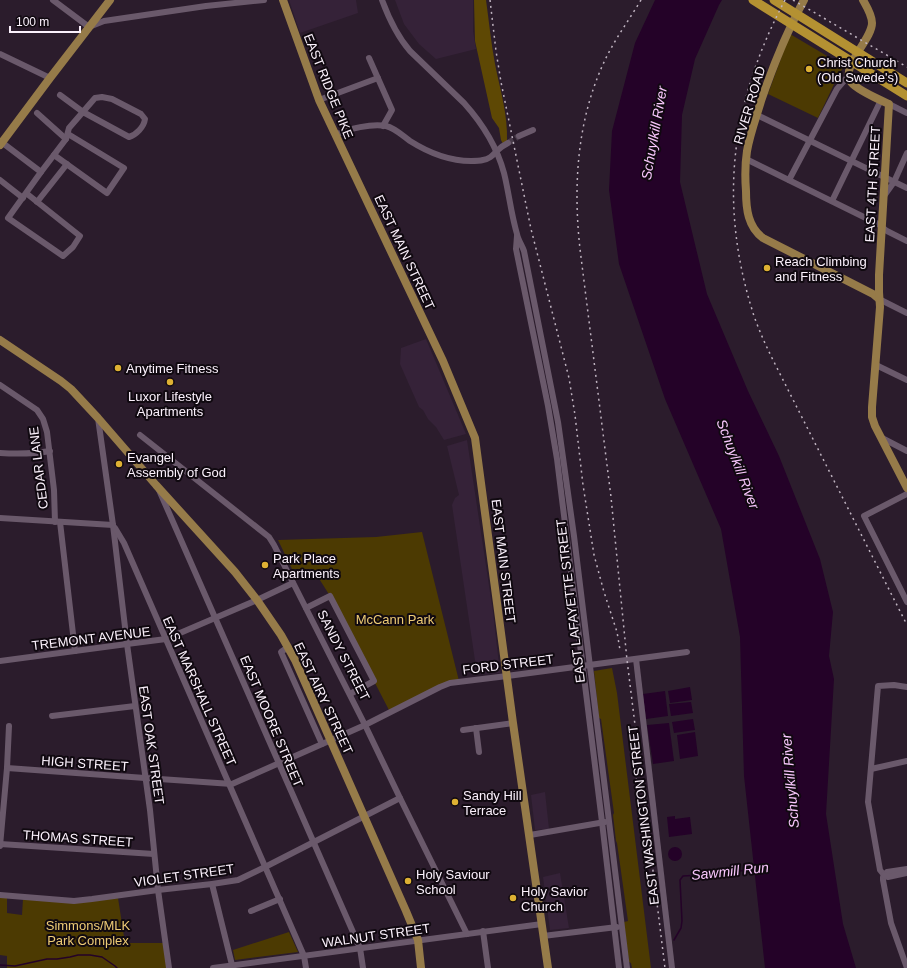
<svg xmlns="http://www.w3.org/2000/svg" width="907" height="968" viewBox="0 0 907 968" font-family="Helvetica,sans-serif">
  <style>
    .built { fill: #352238 }
    .green { fill: #4c3a02 }
    .forest { fill: #5e4804 }
    .water { fill: #240228 }
    .lines { fill: none; stroke-linecap: round; stroke-linejoin: round }
    .stream { stroke: #240228; stroke-width: 1.5 }
    .minor-tunnel { stroke: #4a3c4b; stroke-width: 6; stroke-dasharray: 6 3; stroke-linecap: butt }
    .minor { stroke: #6a596b; stroke-width: 6 }
    .major { stroke: #967b49; stroke-width: 8 }
    .highway { stroke: #b49132; stroke-width: 9 }
    .rail { stroke: #bfb3c0; stroke-width: 1.5; stroke-dasharray: 2 4; stroke-linecap: butt }
    .poi-dot { fill: #deb133; stroke: #100910; stroke-width: 1.5 }
    .labels { text-anchor: middle; stroke-width: 4; stroke-linejoin: round; paint-order: stroke }
    .poi-label { font-size: 13px; fill: #fbf1fc; stroke: #100910; text-anchor: start }
    .street-label { font-size: 13px; fill: #fbf1fc; stroke: #100910 }
    .park-label { font-size: 13px; fill: #eecb75; stroke: #100910 }
    .water-label { font-size: 14px; font-style: italic; fill: #fac8fe; stroke: #100910 }
  </style>
  <rect width="100%" height="100%" fill="#2b1c2c"/>
  <g class="built">
    <polygon points="289,0 356,0 358,13 300,33"/>
    <polygon points="395,0 473,0 473,31 476,49 436,59 419,44 404,24"/>
    <polygon points="426,339 437,365 466,434 444,440 436,427 428,419 423,410 419,407 400,364 401,348"/>
    <polygon points="467,440 493,612 500,673 477,674 452,505 455,498 459,495 447,446"/>
    <polygon points="545,792 549,829 535,830 531,795"/>
    <polygon points="560,873 569,928 550,930 543,877"/>
  </g>
  <g class="green">
    <polygon points="790,34 844,66 836,80 818,118 768,94"/>
    <polygon points="422,532 459,681 390,712 330,596 313,569 292,569 278,540 376,537"/>
    <polygon points="612,668 617,693 651,968 632,968 631,963 629,962 624,922 628,921 617,843 616,841 613,815 614,813 601,719 599,718 594,671"/>
    <polygon points="0,898 7,898 7,913 22,915 23,899 118,898 125,943 165,943 169,968 7,968 7,956 0,955"/>
    <polygon points="289,932 298,952 235,960 233,950"/>
  </g>
  <path class="forest" d="M474 0H486C489 21 491 43 495 64 500 89 508 115 507 141L503 144 501 140 499 128 492 118 475 41Z"/>
  <g class="water">
    <polygon points="655,0 722,0 719,5 695,59 682,115 680,182 707,294 748,391 779,456 820,559 833,612 829,656 834,679 826,814 843,924 856,968 765,968 744,776 740,637 721,529 665,399 619,264 609,190 612,131 635,43"/>
    <polygon points="690,687 692,700 670,703 668,691"/>
    <polygon points="665,691 668,716 646,719 643,694"/>
    <polygon points="691,702 693,713 671,716 669,704"/>
    <polygon points="693,719 695,730 674,733 672,722"/>
    <polygon points="669,723 674,761 653,764 647,725"/>
    <polygon points="695,732 698,756 680,759 677,735"/>
    <polygon points="675,816 675,819 690,817 692,834 669,837 667,817"/>
    <circle cx="675" cy="854" r="7"/>
  </g>
  <g class="lines">
    <g class="stream">
      <polyline points="674,940 681,928 682,921 680,880 683,876 716,874 755,869"/>
      <polyline points="0,965 15,966 47,959 57,959 70,957 78,955 90,955 102,957 115,966 117,968"/>
    </g>
    <polyline class="minor-tunnel" points="508,143 519,136"/>
    <g class="minor">
      <polyline points="53,0 89,27 104,21 206,6 264,0"/>
      <path d="M382 0C389 19 397 36 410 51L464 103C482 123 497 147 504 173 509 193 511 214 517 234 518 240 522 245 524 251L558 422 574 536 627 968"/>
      <polyline points="0,54 50,78"/>
      <polyline points="369,58 392,110 383,126"/>
      <polyline points="319,100 378,78"/>
      <polyline points="889,104 907,113"/>
      <polyline points="37,113 66,139"/>
      <polyline points="757,115 907,188"/>
      <path d="M335 135C348 129 372 123 386 126 395 128 403 136 410 141 429 153 448 161 471 161 474 161 479 161 483 160 490 159 493 155 498 150 501 147 504 145 508 143"/>
      <polyline points="519,136 533,130"/>
      <polyline points="0,141 41,172"/>
      <polyline points="54,155 107,193 124,168 68,134"/>
      <polyline points="746,159 878,224 887,231 907,241"/>
      <polyline points="0,180 23,198"/>
      <polyline points="789,180 837,89 849,75"/>
      <path d="M26 193 80 236 73 247 63 256 8 218 41 172 66 139 69 128 95 98 102 97 112 99 141 114 145 119C144 127 136 135 129 137L83 112 60 95"/>
      <polyline points="884,196 894,182 907,153"/>
      <polyline points="832,201 881,100"/>
      <polyline points="37,202 67,164"/>
      <polyline points="517,236 516,249 548,406 557,459 602,822 619,968"/>
      <polyline points="879,299 907,313"/>
      <polyline points="876,365 907,380"/>
      <polyline points="0,385 37,410 43,419 47,432 54,490 55,522"/>
      <polyline points="98,418 113,525 127,644 150,810 158,890 169,968"/>
      <polyline points="140,435 269,537 274,545 365,725 400,798 467,934"/>
      <polyline points="882,438 907,451"/>
      <path d="M0 453C17 454 33 454 50 451"/>
      <path d="M159 490C226 643 292 796 360 948L363 968"/>
      <polyline points="907,494 864,516 907,602"/>
      <polyline points="0,518 113,525"/>
      <polyline points="60,522 75,651"/>
      <path d="M115 528 124 543C184 681 244 818 304 956L306 968"/>
      <polyline points="306,608 330,596 374,681 350,694"/>
      <polyline points="288,647 281,652 322,744"/>
      <polyline points="636,659 672,968"/>
      <polyline points="0,661 127,644 166,639 257,600 293,583"/>
      <polyline points="52,716 135,706"/>
      <polyline points="476,728 479,752"/>
      <polyline points="463,730 513,723"/>
      <polyline points="7,768 145,778 232,784 365,725 440,687 450,683 507,676 687,652"/>
      <polyline points="871,769 907,761"/>
      <polyline points="530,835 605,822"/>
      <polyline points="0,844 154,854"/>
      <polyline points="0,846 7,768 9,726"/>
      <polyline points="884,875 880,870 868,802 878,686 894,685 907,687"/>
      <polyline points="884,875 883,877 883,880 891,923 907,968"/>
      <polyline points="884,875 887,872 907,869"/>
      <polyline points="884,875 888,877 907,873"/>
      <polyline points="212,884 232,965"/>
      <polyline points="0,895 74,901 92,899 158,890 212,884 238,880 265,867 400,798"/>
      <polyline points="251,911 280,899"/>
      <polyline points="483,931 488,968"/>
      <polyline points="543,936 617,927"/>
      <polyline points="213,968 542,924"/>
    </g>
    <g class="major">
      <polyline points="283,0 319,100 443,361 475,438 513,723 548,968"/>
      <path d="M804 0C786 33 773 66 761 101 756 118 750 134 747 151 745 164 745 178 746 191 746 209 748 227 763 238L873 294 879 299"/>
      <path d="M863 0C867 7 872 15 872 23 872 40 840 66 851 82 857 90 880 100 889 104L879 275V292L880 307 872 407V417L875 426 907 488"/>
      <polyline points="0,145 50,78 110,0"/>
      <polyline points="0,340 61,381 71,389 98,418 156,485 235,572 257,600 281,635 295,660 406,911 418,940 421,968"/>
    </g>
    <g class="highway">
      <polyline points="753,0 907,96"/>
      <polyline points="774,0 907,83"/>
    </g>
    <g class="rail">
      <polyline points="490,0 496,51 501,82 531,229 569,378 575,415 583,485 594,555 604,592 617,632 620,650"/>
      <path d="M641 0C629 20 615 39 605 60 577 119 573 185 580 249L611 497 627 660 665 968"/>
      <path d="M785 0C730 104 718 204 754 316 760 333 767 348 775 364L907 625"/>
      <polyline points="793,0 907,67"/>
      <polyline points="631,743 638,791"/>
    </g>
  </g>
  <g class="poi-dot">
    <circle cx="809" cy="69" r="4"/>
    <circle cx="767" cy="268" r="4"/>
    <circle cx="118" cy="368" r="4"/>
    <circle cx="170" cy="382" r="4"/>
    <circle cx="119" cy="464" r="4"/>
    <circle cx="265" cy="565" r="4"/>
    <circle cx="455" cy="802" r="4"/>
    <circle cx="408" cy="881" r="4"/>
    <circle cx="513" cy="898" r="4"/>
  </g>
  <g class="labels">
    <g class="poi-label">
      <text x="817" y="67">Christ Church<tspan x="817" dy="15">(Old Swede's)</tspan></text>
      <text x="775" y="266">Reach Climbing<tspan x="775" dy="15">and Fitness</tspan></text>
      <text x="126" y="373">Anytime Fitness</text>
      <text x="170" y="401" text-anchor="middle">Luxor Lifestyle<tspan x="170" dy="15">Apartments</tspan></text>
      <text x="127" y="462">Evangel<tspan x="127" dy="15">Assembly of God</tspan></text>
      <text x="273" y="563">Park Place<tspan x="273" dy="15">Apartments</tspan></text>
      <text x="463" y="800">Sandy Hill<tspan x="463" dy="15">Terrace</tspan></text>
      <text x="416" y="879">Holy Saviour<tspan x="416" dy="15">School</tspan></text>
      <text x="521" y="896">Holy Savior<tspan x="521" dy="15">Church</tspan></text>
    </g>
    <g class="street-label">
      <text transform="translate(329 86) rotate(68)" y="5">EAST RIDGE PIKE</text>
      <text transform="translate(749 105) rotate(-73)" y="5">RIVER ROAD</text>
      <text transform="translate(872 184) rotate(-87)" y="5">EAST 4TH STREET</text>
      <text transform="translate(405 252) rotate(65)" y="5">EAST MAIN STREET</text>
      <text transform="translate(38 468) rotate(-97)" y="5">CEDAR LANE</text>
      <text transform="translate(504 561) rotate(83)" y="5">EAST MAIN STREET</text>
      <text transform="translate(570 601) rotate(-97)" y="5">EAST LAFAYETTE STREET</text>
      <text transform="translate(91 638) rotate(-7)" y="5">TREMONT AVENUE</text>
      <text transform="translate(344 655) rotate(63)" y="5">SANDY STREET</text>
      <text transform="translate(508 664) rotate(-7)" y="5">FORD STREET</text>
      <text transform="translate(200 691) rotate(66)" y="5">EAST MARSHALL STREET</text>
      <text transform="translate(324 698) rotate(65)" y="5">EAST AIRY STREET</text>
      <text transform="translate(272 721) rotate(67)" y="5">EAST MOORE STREET</text>
      <text transform="translate(152 745) rotate(82)" y="5">EAST OAK STREET</text>
      <text transform="translate(85 763) rotate(4)" y="5">HIGH STREET</text>
      <text transform="translate(643 815) rotate(-97)" y="5">EAST WASHINGTON STREET</text>
      <text transform="translate(78 838) rotate(4)" y="5">THOMAS STREET</text>
      <text transform="translate(184 875) rotate(-8)" y="5">VIOLET STREET</text>
      <text transform="translate(376 935) rotate(-8)" y="5">WALNUT STREET</text>
    </g>
    <g class="park-label">
      <text x="395" y="624">McCann Park</text>
      <text x="88" y="930">Simmons/MLK<tspan x="88" dy="15">Park Complex</tspan></text>
    </g>
    <g class="water-label">
      <text transform="translate(654 133) rotate(-80)" y="5">Schuylkill River</text>
      <text transform="translate(738 464) rotate(69)" y="5">Schuylkill River</text>
      <text transform="translate(790 781) rotate(-95)" y="5">Schuylkill River</text>
      <text transform="translate(730 871) rotate(-6)" y="5">Sawmill Run</text>
    </g>
  </g>
  <path d="M10 26v6h70v-6" fill="none" stroke="#fbf1fc" stroke-width="2"/>
  <text x="16" y="26" font-size="12" fill="#fbf1fc" stroke="#100910" stroke-width="3" paint-order="stroke">100 m</text>
</svg>
